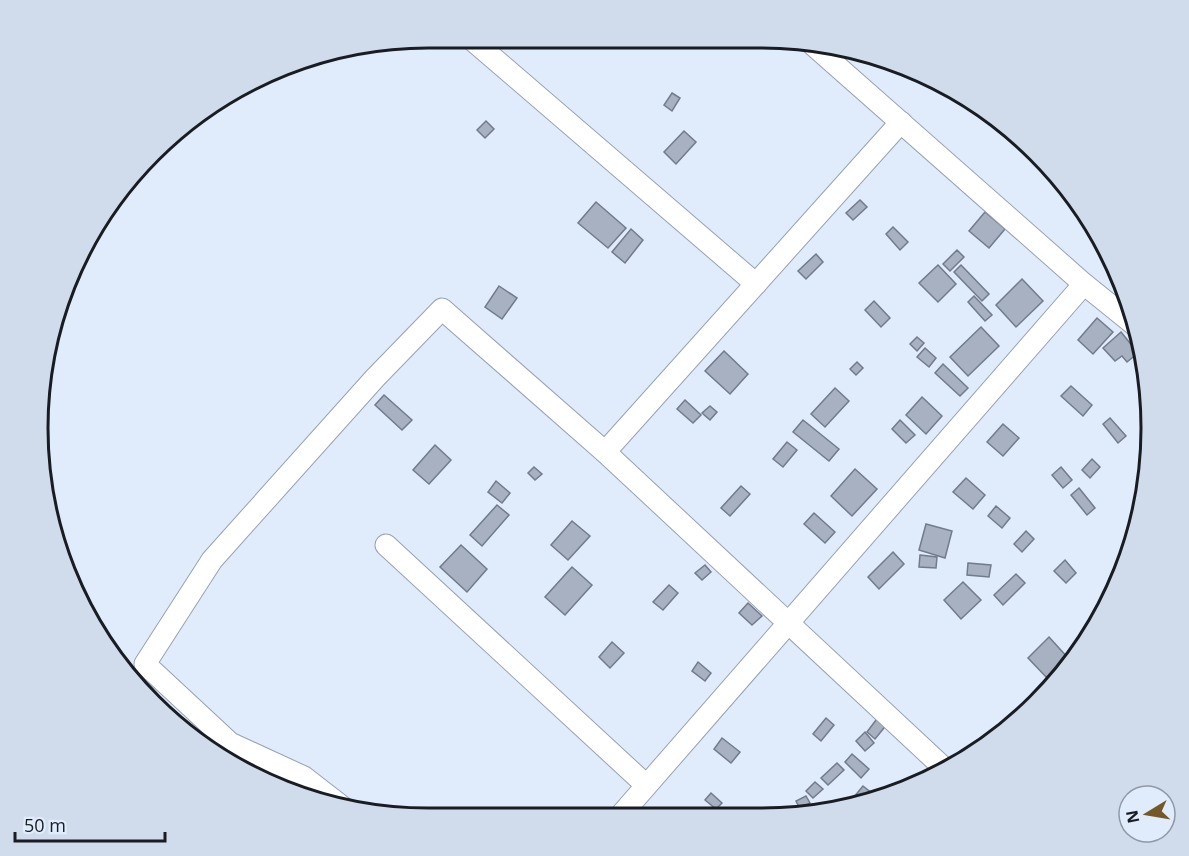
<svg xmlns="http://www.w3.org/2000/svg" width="1189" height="856" viewBox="0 0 1189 856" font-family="'Open Sans',sans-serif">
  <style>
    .building { fill: #a7b1c2; stroke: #727b8b; stroke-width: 1.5 }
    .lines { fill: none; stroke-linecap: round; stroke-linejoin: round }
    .minor-casing { stroke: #98a2b2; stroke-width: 23 }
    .minor { stroke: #fff; stroke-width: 21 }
    .rim { fill: none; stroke: #191d23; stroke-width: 3 }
  </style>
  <rect width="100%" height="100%" fill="#e0ebfc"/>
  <g class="building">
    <polygon points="672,93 680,98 672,111 664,105"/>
    <polygon points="486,121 494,129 485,138 477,130"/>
    <polygon points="684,131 696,142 676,164 664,152"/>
    <polygon points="860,200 867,207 853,220 846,213"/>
    <polygon points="596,202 626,228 608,248 578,223"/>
    <polygon points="985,212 1005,229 989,248 969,231"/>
    <polygon points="893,227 908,242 900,250 886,234"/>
    <polygon points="631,229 643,240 625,263 612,252"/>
    <polygon points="957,250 964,257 950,271 943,264"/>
    <polygon points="816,254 823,262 806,279 798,271"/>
    <polygon points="938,265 956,284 938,302 919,283"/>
    <polygon points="961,265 989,294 982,301 954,272"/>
    <polygon points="1022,279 1043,301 1016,327 996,305"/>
    <polygon points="499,286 517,298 502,319 485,307"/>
    <polygon points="974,296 992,315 985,321 968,302"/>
    <polygon points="874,301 890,318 881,327 865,310"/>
    <polygon points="1097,318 1113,332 1093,354 1078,340"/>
    <polygon points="981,327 999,346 968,376 950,357"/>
    <polygon points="1121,332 1138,353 1127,362 1122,356 1115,361 1103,348"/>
    <polygon points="917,337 924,343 917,351 910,344"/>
    <polygon points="925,348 936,358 929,367 917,357"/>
    <polygon points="724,351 748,374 730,394 705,371"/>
    <polygon points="857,362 863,368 856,375 850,369"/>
    <polygon points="943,364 968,388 960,396 935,373"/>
    <polygon points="1071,386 1092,405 1083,416 1061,396"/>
    <polygon points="835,388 849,401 825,427 811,414"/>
    <polygon points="384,395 412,420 402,430 375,405"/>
    <polygon points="922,397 942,416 926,434 906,415"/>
    <polygon points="685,400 701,415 693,423 677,409"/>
    <polygon points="710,406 717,412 710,420 702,413"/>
    <polygon points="1110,418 1126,436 1118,443 1103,424"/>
    <polygon points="803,420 839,449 829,461 793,432"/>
    <polygon points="900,420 915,435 906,443 892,429"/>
    <polygon points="1003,424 1019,438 1003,456 987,442"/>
    <polygon points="787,442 797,450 783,467 773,459"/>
    <polygon points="435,445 451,460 429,484 413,470"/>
    <polygon points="1092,459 1100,467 1090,478 1082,470"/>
    <polygon points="534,467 542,474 535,480 528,473"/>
    <polygon points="1061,467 1072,480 1063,488 1052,475"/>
    <polygon points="855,469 877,489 852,516 831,496"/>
    <polygon points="966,478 985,495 973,509 953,492"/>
    <polygon points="496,481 510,493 502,503 488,492"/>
    <polygon points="741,486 750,494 730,516 721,508"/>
    <polygon points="1079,488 1095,508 1087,515 1071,495"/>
    <polygon points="497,505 509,515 482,546 470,535"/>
    <polygon points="996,506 1010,518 1002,528 988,516"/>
    <polygon points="814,513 835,532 825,543 804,524"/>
    <polygon points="572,521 590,536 568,560 551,545"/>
    <polygon points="926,524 952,531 945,558 919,550"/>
    <polygon points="1026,531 1034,539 1022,552 1014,544"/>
    <polygon points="461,545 487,569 467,592 440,567"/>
    <polygon points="893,552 904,564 879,589 868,577"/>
    <polygon points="920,555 937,557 936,568 919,567"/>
    <polygon points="1065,560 1076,573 1066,583 1054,571"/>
    <polygon points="968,563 991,565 989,577 967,575"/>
    <polygon points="705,565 711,572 702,580 695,573"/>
    <polygon points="572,567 592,585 565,615 545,597"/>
    <polygon points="1016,574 1025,583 1003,605 994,595"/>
    <polygon points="963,582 981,600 961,619 944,600"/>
    <polygon points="669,585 678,593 663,610 653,602"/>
    <polygon points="748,603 762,616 752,625 739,613"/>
    <polygon points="1049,637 1069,659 1048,679 1028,658"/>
    <polygon points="612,642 624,653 610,668 599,657"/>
    <polygon points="698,662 711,673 705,681 692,671"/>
    <polygon points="879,716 888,723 875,739 867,732"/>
    <polygon points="826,718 834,725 821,741 813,734"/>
    <polygon points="865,732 874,743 865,751 856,741"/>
    <polygon points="722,738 740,752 731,763 714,749"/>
    <polygon points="852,754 869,769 861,778 845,762"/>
    <polygon points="837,763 844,770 828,785 821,778"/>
    <polygon points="815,782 823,789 813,798 806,791"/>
    <polygon points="863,786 873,794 871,797 859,801 854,797"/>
    <polygon points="711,793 722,803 716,809 705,800"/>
    <polygon points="806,796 810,803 800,809 796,801"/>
  </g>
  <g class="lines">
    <defs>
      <g id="minor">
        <polyline points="470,38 756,284"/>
        <polyline points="813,45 1084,284 1136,326"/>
        <polyline points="605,452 901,122"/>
        <polyline points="386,545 646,785"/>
        <polyline points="344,808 304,777 230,743 145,664 212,560 375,378 442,309 605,452 946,770"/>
        <polyline points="620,816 1084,284"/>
      </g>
    </defs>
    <use href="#minor" class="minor-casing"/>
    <use href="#minor" class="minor"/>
  </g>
  <path d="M0 0H1189V856H0ZM428 48H761A380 380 0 0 1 1141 428V428A380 380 0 0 1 761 808H428A380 380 0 0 1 48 428V428A380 380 0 0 1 428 48Z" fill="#d0dbeb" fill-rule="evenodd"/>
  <path class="rim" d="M428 48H761A380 380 0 0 1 1141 428V428A380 380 0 0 1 761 808H428A380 380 0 0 1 48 428V428A380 380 0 0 1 428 48Z"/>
  <g transform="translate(1147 814) rotate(259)"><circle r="28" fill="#e0ebfc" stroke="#9099a5" stroke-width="1.5"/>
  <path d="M0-4.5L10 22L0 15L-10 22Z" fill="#72582a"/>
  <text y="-9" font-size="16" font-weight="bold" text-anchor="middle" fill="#191d23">N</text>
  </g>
  <path d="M15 832v9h150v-9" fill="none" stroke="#191d23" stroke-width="3"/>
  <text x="24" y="832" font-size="18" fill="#191d23" stroke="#e0ebfc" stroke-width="4.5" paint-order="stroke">50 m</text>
</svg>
